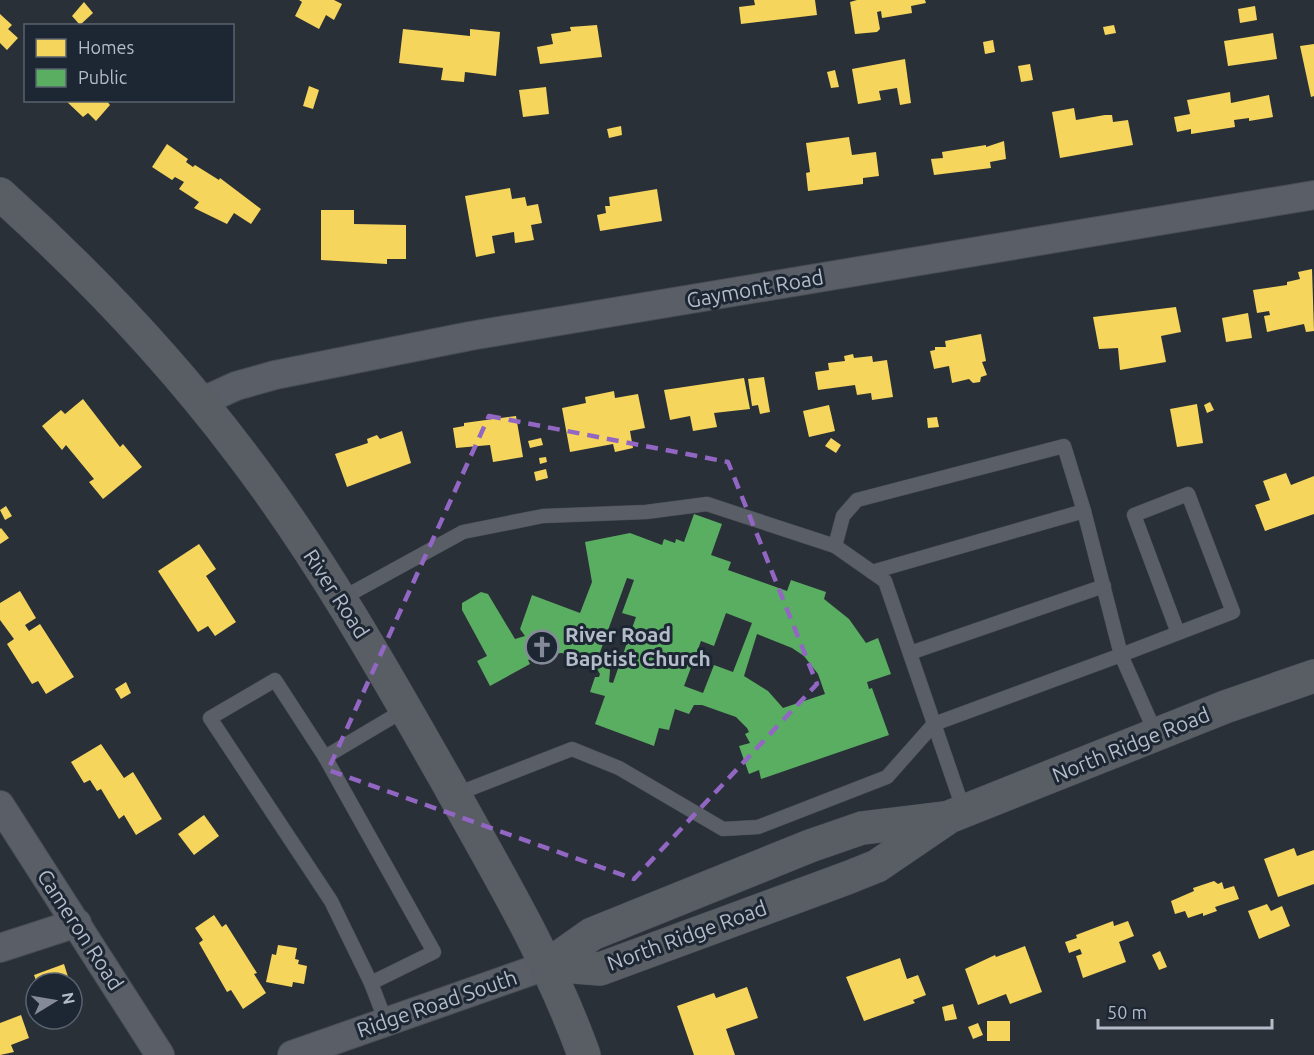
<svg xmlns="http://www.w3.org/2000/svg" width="1314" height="1055" viewBox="0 0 1314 1055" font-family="Ubuntu,sans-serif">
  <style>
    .homes { fill: #f6d55c }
    .public { fill: #5aae61; fill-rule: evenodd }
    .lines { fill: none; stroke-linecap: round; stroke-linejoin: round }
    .lane-casing { stroke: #484c53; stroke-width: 15 }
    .street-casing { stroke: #484c53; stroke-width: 30 }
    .secondary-casing { stroke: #484c53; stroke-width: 34 }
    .lane { stroke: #5a5e66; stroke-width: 14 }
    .street { stroke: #5a5e66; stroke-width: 28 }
    .secondary { stroke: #595d64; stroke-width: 33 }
    .marked { fill: none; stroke: #9266c3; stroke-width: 4.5; stroke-dasharray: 12 8; stroke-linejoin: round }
    .labels { text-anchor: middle; stroke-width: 6; stroke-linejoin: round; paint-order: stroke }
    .street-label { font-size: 21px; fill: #b4bcc9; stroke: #1d2633 }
    .poi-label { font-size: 21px; font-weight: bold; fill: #b4bcc9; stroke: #1d2633; text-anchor: start }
  </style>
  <rect width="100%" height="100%" fill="#2a3038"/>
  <g class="homes">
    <polygon points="299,0 334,0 342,4 334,20 326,15 319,29 295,16 302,2"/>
    <polygon points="754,0 815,0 817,15 741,24 739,7 755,5"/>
    <polygon points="857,0 925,0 926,3 911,6 912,13 882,18 881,11 877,12 880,29 877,32 855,34 850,2"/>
    <polygon points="84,2 93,13 80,25 72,16"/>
    <polygon points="1255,6 1257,20 1240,23 1238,9"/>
    <polygon points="0,14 12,25 8,29 18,38 7,50 0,43"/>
    <polygon points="597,25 602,57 540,64 537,47 553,44 551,34 571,31 570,27"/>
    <polygon points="1114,25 1116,33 1105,35 1103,27"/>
    <polygon points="403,29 470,36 470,29 500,32 496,76 465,72 464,82 441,80 443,68 399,63"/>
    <polygon points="1273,33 1277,59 1228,66 1224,41"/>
    <polygon points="993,40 995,52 985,54 983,42"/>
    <polygon points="1314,44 1314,96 1311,97 1300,46"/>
    <polygon points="905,59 911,103 900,105 897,88 879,91 881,100 858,104 852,69"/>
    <polygon points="1030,64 1033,80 1021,82 1018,66"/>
    <polygon points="835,70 839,87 831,88 827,72"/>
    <polygon points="309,86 319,90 313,109 303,106"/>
    <polygon points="546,87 549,114 523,117 519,90"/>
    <polygon points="1230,92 1231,103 1269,95 1273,117 1249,121 1249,118 1234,120 1235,127 1191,134 1191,129 1177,132 1174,117 1190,114 1187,100"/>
    <polygon points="65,100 106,100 110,105 96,121 88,113 83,117"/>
    <polygon points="1074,108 1076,120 1105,115 1112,115 1113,122 1128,120 1133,145 1060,158 1052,112"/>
    <polygon points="621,126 622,135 609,138 607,129"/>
    <polygon points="849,137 852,155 876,152 879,176 863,178 863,184 808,191 806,173 810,172 806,143"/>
    <polygon points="1004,141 1006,159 990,162 991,168 934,175 931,159 943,158 942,152 986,145 986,147"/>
    <polygon points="167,144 188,159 186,162 193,167 195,165 219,180 220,178 261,209 251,224 234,213 227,224 194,208 199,202 179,189 184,182 175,177 172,180 152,167"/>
    <polygon points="510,188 512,199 525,197 527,206 538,204 542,223 531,225 534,240 515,243 514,232 492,236 495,253 476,257 465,196"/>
    <polygon points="657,189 662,221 600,231 597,215 606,213 605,206 610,206 609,197"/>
    <polygon points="321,210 354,210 354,224 406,225 406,259 387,259 387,264 321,260"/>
    <polygon points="1312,269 1314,331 1306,332 1304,324 1267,332 1264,316 1270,315 1269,311 1257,313 1253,290 1287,285 1287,282 1300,279 1298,272"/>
    <polygon points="1176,307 1181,332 1161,336 1166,362 1120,370 1118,348 1099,349 1093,317"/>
    <polygon points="1248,313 1252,338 1226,342 1222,318"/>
    <polygon points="981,334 986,361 982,362 987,375 981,377 980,382 973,383 969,379 952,383 949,366 934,369 930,351 935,350 935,347 946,347 945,341"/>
    <polygon points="853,354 854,358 872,356 873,362 887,360 893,397 872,400 871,393 857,395 855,385 818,390 815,372 829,370 828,363 845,361 844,356"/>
    <polygon points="764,377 770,412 760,414 758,405 752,406 748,379"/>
    <polygon points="744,378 750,409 714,413 717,427 693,431 690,416 670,420 664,390"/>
    <polygon points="614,391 615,398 638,394 645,428 630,431 633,448 615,452 613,444 570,452 562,408 586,403 585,397"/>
    <polygon points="83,399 120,447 123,444 142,467 103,499 89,482 94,479 66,445 62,450 42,426 61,410 65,414"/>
    <polygon points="1210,402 1214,410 1207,413 1204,405"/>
    <polygon points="1197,404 1203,443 1177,447 1170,409"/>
    <polygon points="829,405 835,431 809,437 803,411"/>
    <polygon points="516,416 523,457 493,462 490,445 456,448 453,428 464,426 464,423"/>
    <polygon points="937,417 939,427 928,428 927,418"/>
    <polygon points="402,431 411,463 347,487 335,454 368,443 367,439 377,435 380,439"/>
    <polygon points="541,438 543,445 530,448 528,441"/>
    <polygon points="831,438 841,445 836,453 825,446"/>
    <polygon points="546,457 547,462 540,464 539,458"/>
    <polygon points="546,469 548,478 536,481 534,472"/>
    <polygon points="1286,473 1291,485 1314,476 1314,514 1265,531 1255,505 1270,500 1263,481"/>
    <polygon points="6,506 12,516 5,520 0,510"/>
    <polygon points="1,528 9,538 0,544 0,529"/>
    <polygon points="199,544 216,569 206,576 236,622 215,636 208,626 198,632 158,571"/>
    <polygon points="20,591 36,618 25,625 29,631 40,624 74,677 46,694 38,681 32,684 7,644 14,639 0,620 0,603"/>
    <polygon points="126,682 131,693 121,699 115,689"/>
    <polygon points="101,744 124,778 133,772 162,819 136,835 124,815 119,819 101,789 97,791 90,780 84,783 71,762"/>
    <polygon points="204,815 219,836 194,855 178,834"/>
    <polygon points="1294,848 1297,856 1314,850 1314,884 1278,897 1264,859"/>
    <polygon points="1214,881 1218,884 1222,882 1224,889 1234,886 1239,899 1215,907 1217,911 1203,916 1203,913 1188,918 1185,911 1175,914 1171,901 1194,891 1193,888"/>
    <polygon points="1267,904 1271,911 1282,906 1290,926 1259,939 1248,911"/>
    <polygon points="214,915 222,927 226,924 257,973 254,974 266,993 243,1009 231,990 227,992 199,943 203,940 195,928"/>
    <polygon points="1113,921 1114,926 1128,921 1134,936 1119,942 1126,962 1083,978 1076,956 1082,954 1080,949 1069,953 1065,942 1077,938 1076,935"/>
    <polygon points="278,945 297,948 295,959 299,960 298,964 307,966 304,984 293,982 292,987 266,982 272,954 276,955"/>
    <polygon points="1025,946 1042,992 1010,1004 1006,994 978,1005 965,969 995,955 996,957"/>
    <polygon points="1160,951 1167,967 1159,970 1152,955"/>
    <polygon points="900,958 907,979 918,975 926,995 913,1000 915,1003 864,1021 846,977"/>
    <polygon points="64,964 70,983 37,983 34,975"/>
    <polygon points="747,987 758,1018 726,1029 735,1055 694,1055 677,1006 714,993 716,998"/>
    <polygon points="953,1004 957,1019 945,1021 942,1007"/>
    <polygon points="21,1015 29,1038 11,1045 14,1052 0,1055 0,1023"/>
    <rect x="987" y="1021" width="23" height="20"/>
    <polygon points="978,1023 983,1035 973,1039 968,1027"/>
  </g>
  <path class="public" d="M694 514 722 524 711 555 731 562 728 570 787 591 791 580 826 592 824 599 849 619 866 643 878 638 891 674 867 682 869 689 872 688 889 735 761 779 759 770 749 774 739 746 750 743 745 734 749 732 747 728 736 717 702 705H694L689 714 675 709 669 730 659 728 654 746 595 724 605 696 590 692 595 677H599L600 674 594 664 562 653 547 654 528 660 530 664 490 686 477 661 487 656 462 610V603L481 592 488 594 515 639 525 636 520 629 532 595 580 613 592 582 585 542 630 533 662 545 664 539 675 543 676 539 684 542ZM627 578 634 580 622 613 636 617 613 683 609 682 610 671 608 663 599 655ZM726 613 752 623 733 672 714 665 703 693 684 686 701 641 714 646ZM757 634 792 648 804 656 818 674 825 694 783 708 768 691 744 676Z"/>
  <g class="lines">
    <defs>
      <g id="lane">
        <polyline points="835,546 843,516 857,500 1064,446 1084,511"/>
        <polyline points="872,572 1084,511 1121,655 1233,612 1188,494 1134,515 1178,633"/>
        <polyline points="339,600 463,532 543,516 646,512 707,504 835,546 885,581 964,811"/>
        <polyline points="910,653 1104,586"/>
        <polyline points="325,757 275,680 210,718 331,901 371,983"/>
        <polyline points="454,795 572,749 619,768 723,829 758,827 887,777 934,724 1121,655 1156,734"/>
        <polyline points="386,1022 371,983 434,952 325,757 406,709"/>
      </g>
      <g id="street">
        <polyline points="201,402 236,386 275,375 470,336 1314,195"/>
        <polyline points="0,805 160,1055"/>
        <polyline points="0,948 77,923"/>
        <polyline points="292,1055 548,965"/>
      </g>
      <g id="secondary">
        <path d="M0 194C88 273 169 358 240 452 319 555 386 674 450 787 499 875 550 960 584 1055"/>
        <polyline points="548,965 600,969 847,878 877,866 949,817 1225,707 1314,676"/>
        <polyline points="548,965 592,934 810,846 862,828 944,818"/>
      </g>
    </defs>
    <use href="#lane" class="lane-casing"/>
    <use href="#street" class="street-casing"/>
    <use href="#secondary" class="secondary-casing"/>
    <use href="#lane" class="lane"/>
    <use href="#street" class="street"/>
    <use href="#secondary" class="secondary"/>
  </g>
  <path class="marked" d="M489 416 728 462 817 684 634 879 328 770Z"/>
  <defs>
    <symbol id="church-ring" viewBox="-11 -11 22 22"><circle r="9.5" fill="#1d2633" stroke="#848b96" stroke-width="1.5"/><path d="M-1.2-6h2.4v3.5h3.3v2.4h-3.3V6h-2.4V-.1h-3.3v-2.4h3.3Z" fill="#848b96"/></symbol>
  </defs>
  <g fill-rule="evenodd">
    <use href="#church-ring" x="523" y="628" width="38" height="38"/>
  </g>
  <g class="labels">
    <g class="street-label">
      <text transform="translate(755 289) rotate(-10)" y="7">Gaymont Road</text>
      <text transform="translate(336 594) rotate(57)" y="7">River Road</text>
      <text transform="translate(1131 745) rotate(-22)" y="7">North Ridge Road</text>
      <text transform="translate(80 930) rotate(57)" y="7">Cameron Road</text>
      <text transform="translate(687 936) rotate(-20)" y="7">North Ridge Road</text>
      <text transform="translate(437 1004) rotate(-19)" y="7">Ridge Road South</text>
    </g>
    <g class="poi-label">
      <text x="565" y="642">River Road<tspan x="565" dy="24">Baptist Church</tspan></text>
    </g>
  </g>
  <rect x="24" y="24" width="210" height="78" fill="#1d2633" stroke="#59626f" stroke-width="1.5"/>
  <rect x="36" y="39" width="30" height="18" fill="#f6d55c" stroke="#59626f" stroke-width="1.5"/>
  <text x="78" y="54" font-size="18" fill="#b4bcc9">Homes</text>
  <rect x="36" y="69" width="30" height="18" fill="#5aae61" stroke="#59626f" stroke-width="1.5"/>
  <text x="78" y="84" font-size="18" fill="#b4bcc9">Public</text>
  <g transform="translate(54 1001) rotate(79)"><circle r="28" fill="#1d2633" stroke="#59626f" stroke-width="1.5"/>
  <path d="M0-4.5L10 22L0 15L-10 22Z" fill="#848b96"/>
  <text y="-9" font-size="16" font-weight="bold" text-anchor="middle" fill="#b4bcc9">N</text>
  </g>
  <path d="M1098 1019v9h174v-9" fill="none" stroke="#b4bcc9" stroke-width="3"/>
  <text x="1107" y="1019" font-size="18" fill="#b4bcc9" stroke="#1d2633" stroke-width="4.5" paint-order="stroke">50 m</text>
</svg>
